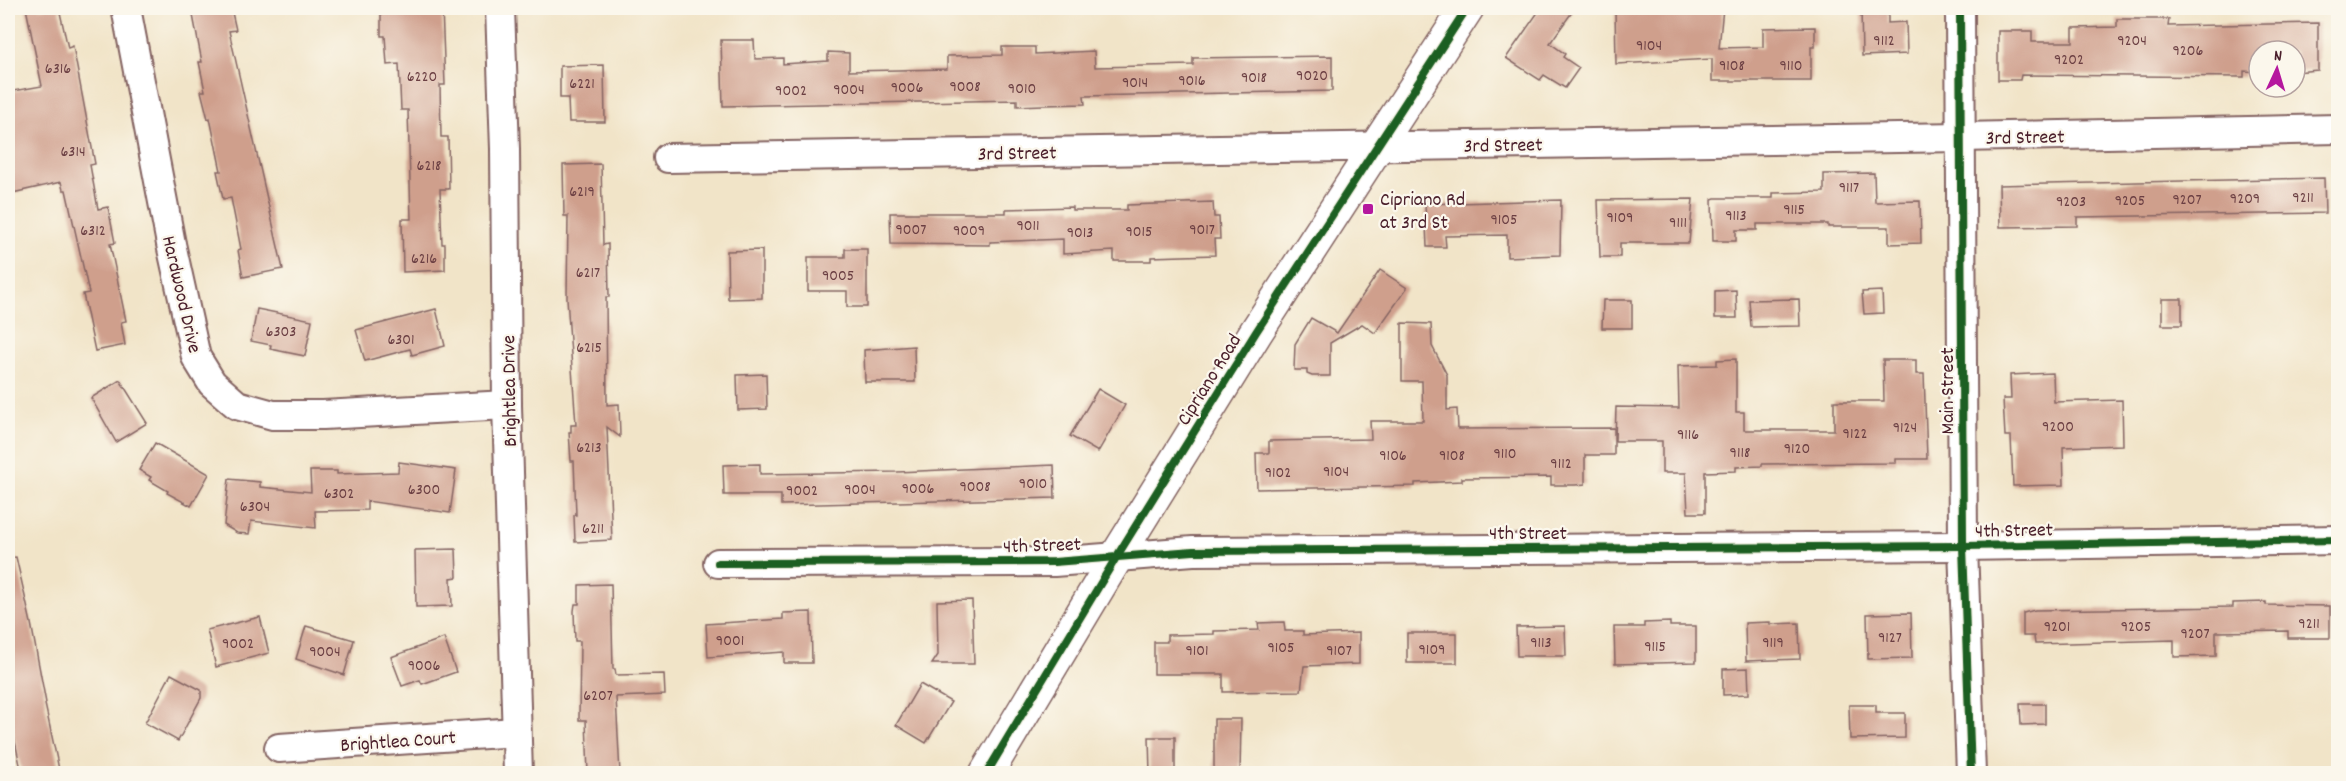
<svg xmlns="http://www.w3.org/2000/svg" width="2346" height="781" viewBox="0 0 2346 781" font-family="Dekko,sans-serif">
  <style>
    .building { fill: #cf9f8c }
    .lines { fill: none; stroke-linecap: round; stroke-linejoin: round }
    .minor-casing { stroke: #846462; stroke-width: 32 }
    .tertiary-casing { stroke: #846462; stroke-width: 36 }
    .minor { stroke: #fff; stroke-width: 28 }
    .tertiary { stroke: #fff; stroke-width: 33 }
    .cycleway-casing { stroke: #fbf7ec; stroke-width: 11 }
    .cycleway { stroke: #1b5e20; stroke-width: 8 }
    .poi-dot { fill: #b5179e; stroke: #fbf7ec; stroke-width: 2 }
    .labels { text-anchor: middle; stroke-width: 4.5; stroke-linejoin: round; paint-order: stroke }
    .number-label { font-size: 16px; fill: #6b3f43 }
    .street-label { font-size: 20px; fill: #4a1f2b; stroke: #fbf7ec }
    .poi-label { font-size: 20px; fill: #4a1f2b; stroke: #fbf7ec; text-anchor: start }
  </style>
  <rect width="100%" height="100%" fill="#fbf7ec"/>
  <filter id="ink" filterUnits="userSpaceOnUse"><feTurbulence type="fractalNoise" baseFrequency=".0167" numOctaves="2"/><feDisplacementMap in="SourceGraphic" scale="12" xChannelSelector="R" yChannelSelector="G"/><feConvolveMatrix kernelMatrix="1 2 1 2 8 2 1 2 1" color-interpolation-filters="sRGB"/></filter>
  <filter id="wash" filterUnits="userSpaceOnUse"><feTurbulence type="fractalNoise" baseFrequency=".008" numOctaves="4" result="noise"/><feDisplacementMap in="SourceGraphic" scale="24" xChannelSelector="R" yChannelSelector="G"/><feGaussianBlur stdDeviation="1.35" result="paint"/><feColorMatrix in="noise" values="0 0 0 0 0 0 0 0 0 0 0 0 0 0 0 0 0 1.4 0 .05"/><feComposite in="paint" operator="in"/></filter>
  <g filter="url(#wash)">
    <rect width="100%" height="100%" fill="#f1e4c8"/>
    <g id="blocks">
      <g class="building">
        <polygon points="26,8 59,8 68,48 73,46 95,164 90,165 98,209 108,207 115,243 110,244 126,321 121,322 125,345 95,351 83,294 89,293 66,190 63,190 61,182 8,194 8,92 42,86"/>
        <polygon points="194,8 231,8 236,30 229,31 283,269 243,277 238,250 241,249 231,198 223,199 217,171 221,171 210,118 208,119 201,91 205,91 199,62 202,62 192,10 195,10"/>
        <polygon points="381,8 442,8 445,85 440,85 441,137 448,137 449,189 440,189 442,244 445,244 445,270 403,272 402,219 411,219 408,110 401,110 399,64 387,65 385,36 381,36"/>
        <polygon points="1541,8 1575,8 1550,43 1565,54 1563,57 1579,68 1565,88 1544,75 1540,80 1506,58"/>
        <polygon points="1615,8 1723,8 1719,48 1763,47 1763,28 1815,27 1815,47 1811,47 1811,81 1712,81 1712,59 1616,64"/>
        <polygon points="1861,8 1888,8 1888,23 1906,22 1907,54 1862,56"/>
        <polygon points="2117,19 2169,19 2168,26 2318,23 2318,70 2295,72 2295,51 2259,51 2259,72 2244,71 2244,77 2021,75 2020,80 1998,80 1998,31 2032,31 2032,42 2073,42 2073,28 2117,27"/>
        <polygon points="721,40 754,40 755,59 783,58 783,64 828,61 828,52 849,53 849,71 947,69 947,56 1002,55 1002,47 1035,47 1035,54 1094,51 1095,67 1193,65 1193,58 1332,56 1332,91 1084,96 1085,104 1043,105 1017,106 1017,100 723,106"/>
        <polygon points="604,65 605,122 569,122 568,98 560,98 560,66"/>
        <polygon points="601,164 603,245 608,244 609,297 606,297 607,405 619,404 620,437 607,427 612,540 575,542 574,515 576,515 574,461 571,461 569,432 571,432 571,425 576,425 567,298 568,216 564,216 563,165"/>
        <polygon points="1874,173 1875,202 1920,201 1921,243 1889,244 1889,227 1828,227 1828,224 1757,224 1757,230 1736,230 1736,241 1713,241 1712,199 1715,198 1773,198 1773,193 1824,192 1824,174"/>
        <polygon points="2324,178 2325,213 2077,217 2077,226 2000,227 1999,185"/>
        <polygon points="1693,199 1689,243 1620,243 1620,257 1600,257 1598,200"/>
        <polygon points="1561,200 1560,255 1507,257 1507,235 1445,236 1446,247 1427,247 1425,204"/>
        <polygon points="1213,202 1214,217 1219,217 1220,239 1214,239 1215,255 1151,257 1151,261 1114,261 1114,251 1063,254 1063,239 990,242 990,245 891,244 890,213 1006,213 1006,209 1072,207 1072,210 1127,210 1127,205"/>
        <polygon points="845,249 867,249 867,307 847,307 847,291 808,291 808,257 845,257"/>
        <polygon points="762,250 762,298 728,299 727,251"/>
        <polygon points="1380,270 1407,288 1375,333 1362,324 1330,343 1330,376 1312,376 1307,374 1307,370 1294,370 1295,344 1311,318 1337,333"/>
        <polygon points="1736,290 1737,318 1715,318 1715,291"/>
        <polygon points="1882,291 1883,313 1864,314 1862,292"/>
        <polygon points="1799,299 1800,326 1751,327 1749,300"/>
        <rect x="2162" y="299" width="20" height="26"/>
        <polygon points="1603,300 1632,300 1632,328 1602,328"/>
        <polygon points="257,309 312,320 305,356 270,349 271,345 251,341"/>
        <polygon points="436,309 445,346 412,355 410,349 365,361 356,330"/>
        <polygon points="1402,323 1431,324 1432,346 1447,375 1447,410 1457,409 1458,429 1614,428 1614,455 1585,455 1585,484 1575,485 1551,485 1551,477 1462,478 1462,481 1415,483 1415,486 1257,489 1256,453 1269,453 1269,441 1371,439 1370,421 1423,421 1422,381 1402,381"/>
        <polygon points="914,346 915,382 865,382 864,350"/>
        <polygon points="1736,359 1736,412 1744,412 1744,430 1834,430 1834,401 1884,401 1883,360 1916,360 1916,374 1924,374 1927,459 1896,459 1896,463 1762,464 1762,466 1736,467 1736,471 1705,472 1705,513 1688,513 1686,473 1662,473 1662,441 1615,441 1616,407 1679,408 1678,366 1717,365 1717,360"/>
        <polygon points="2053,373 2054,402 2122,400 2123,445 2063,447 2064,485 2013,486 2011,436 2005,436 2003,399 2011,399 2010,375"/>
        <polygon points="766,374 767,409 738,410 737,375"/>
        <polygon points="120,380 147,423 116,442 91,398"/>
        <polygon points="1098,389 1125,405 1098,452 1070,436"/>
        <polygon points="155,443 209,474 191,506 167,493 168,491 149,480 151,477 139,470"/>
        <polygon points="399,462 456,470 450,513 367,501 367,510 315,511 316,528 251,521 249,534 237,533 224,525 229,479 260,482 260,487 311,492 310,471 337,471 337,474 398,472"/>
        <polygon points="760,464 760,474 897,472 1054,465 1055,498 781,505 781,495 724,495 723,465"/>
        <polygon points="456,549 457,577 451,578 452,606 416,607 415,550"/>
        <polygon points="16,557 31,623 46,703 45,704 60,774 22,774 14,737 8,701 8,558"/>
        <polygon points="611,584 613,669 615,669 616,675 664,674 665,695 616,697 620,774 588,774 586,720 579,720 580,641 575,641 574,611 575,604 579,604 579,585"/>
        <polygon points="972,600 974,664 932,664 938,655 937,601"/>
        <polygon points="2266,602 2266,605 2330,606 2330,638 2288,638 2288,631 2216,632 2216,656 2174,657 2174,640 2035,644 2034,636 2023,636 2023,613 2035,610 2233,607 2233,603"/>
        <polygon points="811,612 812,663 784,663 784,652 708,657 706,624 783,619 783,613"/>
        <polygon points="1911,613 1912,658 1868,659 1867,614"/>
        <polygon points="260,617 269,653 216,667 207,630"/>
        <polygon points="1284,622 1285,631 1303,631 1303,635 1359,633 1359,664 1304,666 1301,691 1223,692 1223,674 1154,674 1154,642 1167,642 1167,635 1214,634 1214,631 1259,630 1258,623"/>
        <polygon points="1670,622 1670,626 1696,626 1696,662 1615,664 1614,627 1644,627 1644,623"/>
        <polygon points="1770,622 1770,624 1799,623 1800,659 1746,661 1745,623"/>
        <polygon points="306,626 354,640 344,675 296,659"/>
        <polygon points="1565,626 1566,656 1517,656 1516,627"/>
        <rect x="1407" y="633" width="50" height="30"/>
        <polygon points="444,638 456,672 422,684 420,680 402,686 391,657"/>
        <polygon points="1748,668 1749,694 1723,695 1723,669"/>
        <polygon points="171,674 201,690 201,698 178,741 145,723"/>
        <polygon points="920,684 951,702 926,743 896,725"/>
        <polygon points="2020,704 2045,704 2045,724 2021,725"/>
        <polygon points="1849,705 1876,705 1876,713 1905,713 1905,738 1850,739"/>
        <polygon points="1214,719 1241,719 1240,774 1214,774"/>
        <polygon points="1149,737 1175,737 1175,774 1150,774"/>
      </g>
    </g>
  </g>
  <g filter="url(#ink)">
    <use href="#blocks" fill-opacity="0" stroke="#846462" stroke-width="1.5"/>
    <g class="lines">
      <defs>
        <g id="minor">
          <polyline points="126,8 171,244 196,357 212,383 237,405 273,415 323,415 507,405"/>
          <polyline points="500,8 505,149 507,405 518,774"/>
          <polyline points="1960,8 1963,546 1971,774"/>
          <polyline points="668,158 1962,137 2338,129"/>
          <polyline points="718,563 1054,562 1193,551 1963,546 2338,540"/>
          <polyline points="279,748 516,732"/>
        </g>
        <polyline id="tertiary" points="986,774 1117,556 1256,332 1467,8"/>
      </defs>
      <use href="#minor" class="minor-casing"/>
      <use href="#tertiary" class="tertiary-casing"/>
      <use href="#minor" class="minor"/>
      <use href="#tertiary" class="tertiary"/>
      <defs>
        <g id="cycleway">
          <polyline points="1960,8 1963,546 1971,774"/>
          <polyline points="718,563 1054,562 1193,551 1963,546 2338,540"/>
          <polyline points="986,774 1117,556 1256,332 1467,8"/>
        </g>
      </defs>
      <use href="#cycleway" class="cycleway-casing"/>
      <use href="#cycleway" class="cycleway"/>
    </g>
  </g>
  <rect class="poi-dot" x="1362" y="203" width="12" height="12" rx="3"/>
  <g class="labels">
    <g class="number-label">
      <text x="1884" y="45">9112</text>
      <text x="2132" y="45">9204</text>
      <text x="1649" y="50">9104</text>
      <text x="2188" y="55">9206</text>
      <text x="2069" y="64">9202</text>
      <text x="1732" y="70">9108</text>
      <text x="1791" y="70">9110</text>
      <text x="58" y="73">6316</text>
      <text x="1312" y="80">9020</text>
      <text x="422" y="81">6220</text>
      <text x="1254" y="82">9018</text>
      <text x="1192" y="85">9016</text>
      <text x="1135" y="87">9014</text>
      <text x="582" y="88">6221</text>
      <text x="965" y="91">9008</text>
      <text x="907" y="92">9006</text>
      <text x="1022" y="93">9010</text>
      <text x="849" y="94">9004</text>
      <text x="791" y="95">9002</text>
      <text x="73" y="156">6314</text>
      <text x="429" y="170">6218</text>
      <text x="1849" y="192">9117</text>
      <text x="582" y="196">6219</text>
      <text x="2303" y="202">9211</text>
      <text x="2245" y="203">9209</text>
      <text x="2187" y="204">9207</text>
      <text x="2130" y="205">9205</text>
      <text x="2071" y="206">9203</text>
      <text x="1794" y="214">9115</text>
      <text x="1736" y="220">9113</text>
      <text x="1620" y="222">9109</text>
      <text x="1504" y="224">9105</text>
      <text x="1678" y="227">9111</text>
      <text x="1028" y="230">9011</text>
      <text x="911" y="234">9007</text>
      <text x="1202" y="234">9017</text>
      <text x="93" y="235">6312</text>
      <text x="969" y="235">9009</text>
      <text x="1139" y="236">9015</text>
      <text x="1080" y="237">9013</text>
      <text x="424" y="263">6216</text>
      <text x="588" y="277">6217</text>
      <text x="838" y="280">9005</text>
      <text x="281" y="336">6303</text>
      <text x="401" y="344">6301</text>
      <text x="589" y="352">6215</text>
      <text x="2058" y="431">9200</text>
      <text x="1905" y="432">9124</text>
      <text x="1855" y="438">9122</text>
      <text x="1688" y="439">9116</text>
      <text x="589" y="452">6213</text>
      <text x="1797" y="453">9120</text>
      <text x="1740" y="457">9118</text>
      <text x="1505" y="458">9110</text>
      <text x="1393" y="460">9106</text>
      <text x="1452" y="460">9108</text>
      <text x="1561" y="468">9112</text>
      <text x="1336" y="476">9104</text>
      <text x="1278" y="477">9102</text>
      <text x="1033" y="488">9010</text>
      <text x="975" y="491">9008</text>
      <text x="918" y="493">9006</text>
      <text x="424" y="494">6300</text>
      <text x="860" y="494">9004</text>
      <text x="802" y="495">9002</text>
      <text x="339" y="498">6302</text>
      <text x="255" y="511">6304</text>
      <text x="593" y="533">6211</text>
      <text x="2309" y="628">9211</text>
      <text x="2057" y="631">9201</text>
      <text x="2136" y="631">9205</text>
      <text x="2195" y="638">9207</text>
      <text x="1890" y="642">9127</text>
      <text x="730" y="645">9001</text>
      <text x="1541" y="647">9113</text>
      <text x="1773" y="647">9119</text>
      <text x="238" y="648">9002</text>
      <text x="1655" y="651">9115</text>
      <text x="1281" y="652">9105</text>
      <text x="1432" y="654">9109</text>
      <text x="1197" y="655">9101</text>
      <text x="1339" y="655">9107</text>
      <text x="325" y="656">9004</text>
      <text x="424" y="670">9006</text>
      <text x="598" y="700">6207</text>
    </g>
    <g class="street-label">
      <text transform="translate(2025 136) rotate(-1)" y="7">3rd Street</text>
      <text transform="translate(1503 144) rotate(-1)" y="7">3rd Street</text>
      <text transform="translate(1017 152) rotate(-1)" y="7">3rd Street</text>
      <text transform="translate(183 294) rotate(77)" y="7">Hardwood Drive</text>
      <text transform="translate(1208 379) rotate(-58)" y="7">Cipriano Road</text>
      <text transform="translate(508 391) rotate(-91)" y="7">Brightlea Drive</text>
      <text transform="translate(1946 391) rotate(-90)" y="7">Main Street</text>
      <text transform="translate(2014 529) rotate(-1)" y="7">4th Street</text>
      <text x="1528" y="539">4th Street</text>
      <text transform="translate(1042 544) rotate(-2)" y="7">4th Street</text>
      <text transform="translate(398 740) rotate(-4)" y="7">Brightlea Court</text>
    </g>
    <g class="poi-label">
      <text x="1380" y="205">Cipriano Rd<tspan x="1380" dy="23">at 3rd St</tspan></text>
    </g>
  </g>
  <rect width="2346" height="781" fill="none" stroke="#fbf7ec" stroke-width="30"/>
  <g transform="translate(2277 69) rotate(4)"><circle r="28" fill="#fbf7ec" stroke="#b4a19f" stroke-width="1.5"/>
  <path d="M0-4.5L10 22L0 15L-10 22Z" fill="#b5179e"/>
  <text y="-9" font-size="16" font-weight="bold" text-anchor="middle" fill="#4a1f2b">N</text>
  </g>
</svg>
